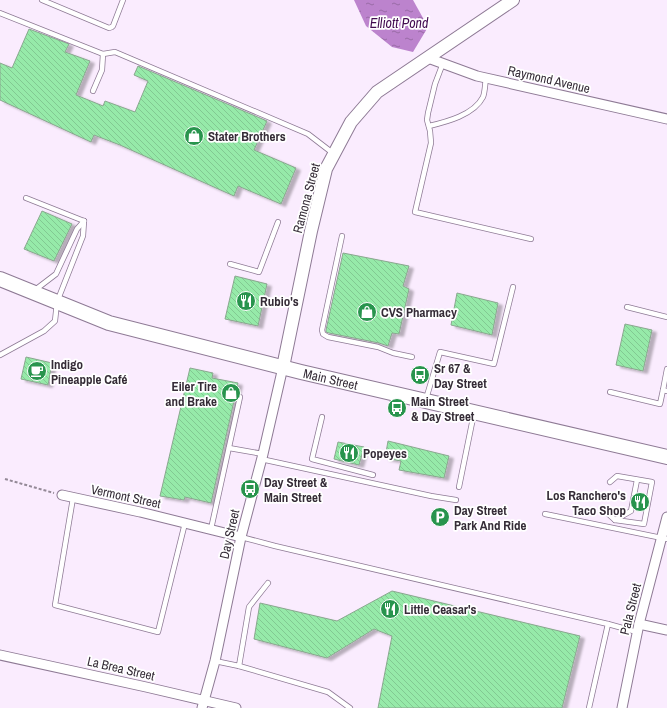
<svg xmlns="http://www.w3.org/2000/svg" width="667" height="708" viewBox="0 0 667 708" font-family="'Archivo Narrow',sans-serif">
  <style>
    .water { fill: url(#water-ripples) }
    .building { fill: url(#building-back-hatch); stroke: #8aa78f; filter: url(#shadow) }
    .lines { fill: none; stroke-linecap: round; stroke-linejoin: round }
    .lane-casing { stroke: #8e7a95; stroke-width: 6 }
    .street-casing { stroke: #8e7a95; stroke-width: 11 }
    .secondary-casing { stroke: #8e7a95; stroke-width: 14 }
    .primary-casing { stroke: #8e7a95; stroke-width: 16 }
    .path { stroke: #948997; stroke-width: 2; stroke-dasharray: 3 2; stroke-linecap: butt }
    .lane { stroke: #fff; stroke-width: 4.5 }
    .street { stroke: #fff; stroke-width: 9 }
    .secondary { stroke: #fff; stroke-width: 12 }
    .primary { stroke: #fff; stroke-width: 14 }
    .labels { text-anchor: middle; stroke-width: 3.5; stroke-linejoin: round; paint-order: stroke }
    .street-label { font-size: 13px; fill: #352c37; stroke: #fff }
    .poi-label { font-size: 13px; font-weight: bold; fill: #352c37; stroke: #fff; text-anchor: start }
    .water-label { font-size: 14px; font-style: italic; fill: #420b50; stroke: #fff }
  </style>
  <defs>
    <pattern id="water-ripples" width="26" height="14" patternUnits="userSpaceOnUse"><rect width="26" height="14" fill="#bc83cd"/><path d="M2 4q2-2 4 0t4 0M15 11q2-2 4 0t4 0" fill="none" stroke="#9a6ba7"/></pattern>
    <pattern id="building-back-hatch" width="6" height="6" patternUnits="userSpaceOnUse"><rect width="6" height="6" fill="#96eaa9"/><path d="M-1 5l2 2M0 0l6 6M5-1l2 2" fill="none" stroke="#82c992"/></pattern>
    <filter id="shadow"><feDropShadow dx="4.5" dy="2.5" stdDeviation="1" flood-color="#0004"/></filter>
  </defs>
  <rect width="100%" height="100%" fill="#faecfe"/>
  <polygon class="water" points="354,0 413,0 428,27 413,52 392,47 366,26"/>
  <g class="building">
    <polygon points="29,29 69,44 65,52 90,61 76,95 103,106 105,101 135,112 148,81 134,75 138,66 267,121 254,150 296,168 281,204 238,186 234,196 120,145 94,135 91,142 0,100 0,63 12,68"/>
    <polygon points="42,211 72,224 54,261 24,249"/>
    <polygon points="343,253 409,266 403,286 409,289 399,334 392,333 388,346 379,343 329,333 326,332 326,330"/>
    <polygon points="235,276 267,284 258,326 225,319"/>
    <polygon points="457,293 498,303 492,335 451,325"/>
    <polygon points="625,324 652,330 643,371 616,365"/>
    <polygon points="26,357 52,363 48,385 21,379"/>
    <polygon points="190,368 213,373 212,378 238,383 211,503 185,497 184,500 160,496"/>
    <polygon points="388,441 449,456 444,478 399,470 401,461 385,458"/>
    <polygon points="338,442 364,447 359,465 334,459"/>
    <polygon points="392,591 580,636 562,708 378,708 392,636 374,629 327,658 254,639 260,603 337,621"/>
  </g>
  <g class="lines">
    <defs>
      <g id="lane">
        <polyline points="42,0 109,28 112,27 113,26 123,0"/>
        <polyline points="0,13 103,54 102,70 93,91"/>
        <polyline points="103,54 115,52 308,134 334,154"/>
        <polyline points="443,63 435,84 428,113 427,120 430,131 431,143 415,212 531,239"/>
        <path d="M429 126C446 122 474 115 483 97 485 92 485 84 486 78"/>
        <polyline points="26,198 84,221"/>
        <polyline points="342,236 322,330 323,334 328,337 378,347 393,353 412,357"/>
        <polyline points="230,264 259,272 278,222"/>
        <polyline points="35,290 56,274 77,229 84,221"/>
        <polyline points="627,307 667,317"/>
        <polyline points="0,355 44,331 55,321 57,302 83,236 84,221"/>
        <polyline points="667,369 663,390 667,391"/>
        <polyline points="610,392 660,404 663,390"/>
        <polyline points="426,399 440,352 494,364 513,287"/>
        <polyline points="322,417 312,459 373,475"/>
        <polyline points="229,448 263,454"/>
        <polyline points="261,459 431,496 456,500"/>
        <polyline points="459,487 474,413"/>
        <polyline points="73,498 55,605 158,632 185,523"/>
        <polyline points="604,510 615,520 644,524 652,482 617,476 610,482"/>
        <polyline points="545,514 667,539"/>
        <polyline points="615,520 631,511 637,480"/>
        <polyline points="211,529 240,397"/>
        <polyline points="241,537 275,546 608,624 637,632"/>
        <polyline points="215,661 239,666 249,607 268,583"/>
        <polyline points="239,666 328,692 350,708"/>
        <polyline points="589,708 608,624"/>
      </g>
      <g id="street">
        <polyline points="428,58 477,76 667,119"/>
        <polyline points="62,495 140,512 241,537"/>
        <polyline points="639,624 667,630"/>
        <polyline points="0,655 146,687 236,708"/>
        <polyline points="202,708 215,661 241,537 263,454 283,367"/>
        <polyline points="622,708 639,624 667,517"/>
      </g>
      <polyline id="secondary" points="283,367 311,231 326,169 351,122 377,92 513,0"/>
      <g id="primary">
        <path id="s1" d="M0 279 109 323 301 372 667 457"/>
      </g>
    </defs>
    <use href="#lane" class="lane-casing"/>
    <use href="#street" class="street-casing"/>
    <use href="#secondary" class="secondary-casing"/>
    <use href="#primary" class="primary-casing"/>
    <polyline class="path" points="5,479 54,493"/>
    <use href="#lane" class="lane"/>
    <use href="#street" class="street"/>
    <use href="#secondary" class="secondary"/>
    <use href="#primary" class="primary"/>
  </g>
  <defs>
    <symbol id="shop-disc" viewBox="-11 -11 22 22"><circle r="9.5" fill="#28944d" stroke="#fff"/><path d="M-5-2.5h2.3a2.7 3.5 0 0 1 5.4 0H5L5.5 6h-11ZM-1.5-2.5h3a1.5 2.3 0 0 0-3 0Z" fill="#fff"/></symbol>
    <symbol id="restaurant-disc" viewBox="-11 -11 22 22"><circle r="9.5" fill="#28944d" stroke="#fff"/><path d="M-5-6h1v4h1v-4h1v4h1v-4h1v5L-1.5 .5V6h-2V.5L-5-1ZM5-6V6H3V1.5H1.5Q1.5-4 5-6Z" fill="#fff"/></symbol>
    <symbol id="cafe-disc" viewBox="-11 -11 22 22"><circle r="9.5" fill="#28944d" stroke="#fff"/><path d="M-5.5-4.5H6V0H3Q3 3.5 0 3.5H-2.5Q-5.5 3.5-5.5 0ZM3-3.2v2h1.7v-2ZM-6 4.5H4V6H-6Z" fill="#fff"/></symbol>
    <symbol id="bus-disc" viewBox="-11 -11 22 22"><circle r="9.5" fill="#28944d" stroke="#fff"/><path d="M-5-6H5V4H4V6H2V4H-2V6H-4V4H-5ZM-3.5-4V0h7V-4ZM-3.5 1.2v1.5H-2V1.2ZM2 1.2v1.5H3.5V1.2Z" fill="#fff"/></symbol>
    <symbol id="parking-disc" viewBox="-11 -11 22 22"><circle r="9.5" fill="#28944d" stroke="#fff"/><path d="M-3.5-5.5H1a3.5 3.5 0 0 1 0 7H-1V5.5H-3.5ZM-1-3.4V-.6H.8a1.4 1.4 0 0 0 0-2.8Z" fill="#fff"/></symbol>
  </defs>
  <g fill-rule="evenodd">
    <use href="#shop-disc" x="183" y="125" width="22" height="22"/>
    <use href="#restaurant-disc" x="235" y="290" width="22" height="22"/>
    <use href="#shop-disc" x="356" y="301" width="22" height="22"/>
    <use href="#cafe-disc" x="26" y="360" width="22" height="22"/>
    <use href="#bus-disc" x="409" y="364" width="22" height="22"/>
    <use href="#shop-disc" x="220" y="382" width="22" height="22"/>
    <use href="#bus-disc" x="386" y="397" width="22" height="22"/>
    <use href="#restaurant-disc" x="338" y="442" width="22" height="22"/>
    <use href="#bus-disc" x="239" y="478" width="22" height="22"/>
    <use href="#restaurant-disc" x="629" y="491" width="22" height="22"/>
    <use href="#parking-disc" x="429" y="506" width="22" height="22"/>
    <use href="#restaurant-disc" x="379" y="598" width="22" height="22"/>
  </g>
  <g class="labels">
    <g class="street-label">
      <text transform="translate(549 79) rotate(13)" y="5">Raymond Avenue</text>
      <text transform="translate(306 198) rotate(-75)" y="5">Ramona Street</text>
      <text dy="5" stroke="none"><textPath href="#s1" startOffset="346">Main Street</textPath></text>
      <text transform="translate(126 496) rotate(12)" y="5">Vermont Street</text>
      <text transform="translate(229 534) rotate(-77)" y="5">Day Street</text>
      <text transform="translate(630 609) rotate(-76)" y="5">Pala Street</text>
      <text transform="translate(121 668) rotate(13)" y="5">La Brea Street</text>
    </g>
    <g class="poi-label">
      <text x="208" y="141">Stater Brothers</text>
      <text x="260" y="306">Rubio's</text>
      <text x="381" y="317">CVS Pharmacy</text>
      <text x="51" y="369">Indigo<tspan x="51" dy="15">Pineapple Café</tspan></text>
      <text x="434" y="373">Sr 67 &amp;<tspan x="434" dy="15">Day Street</tspan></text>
      <text x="217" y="391" text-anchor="end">Eiler Tire<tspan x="217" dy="15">and Brake</tspan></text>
      <text x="411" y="406">Main Street<tspan x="411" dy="15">&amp; Day Street</tspan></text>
      <text x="363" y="458">Popeyes</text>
      <text x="264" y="487">Day Street &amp;<tspan x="264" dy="15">Main Street</tspan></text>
      <text x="626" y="500" text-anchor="end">Los Ranchero's<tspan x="626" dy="15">Taco Shop</tspan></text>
      <text x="454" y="515">Day Street<tspan x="454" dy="15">Park And Ride</tspan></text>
      <text x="404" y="614">Little Ceasar's</text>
    </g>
    <g class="water-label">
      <text x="399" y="28">Elliott Pond</text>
    </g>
  </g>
</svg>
